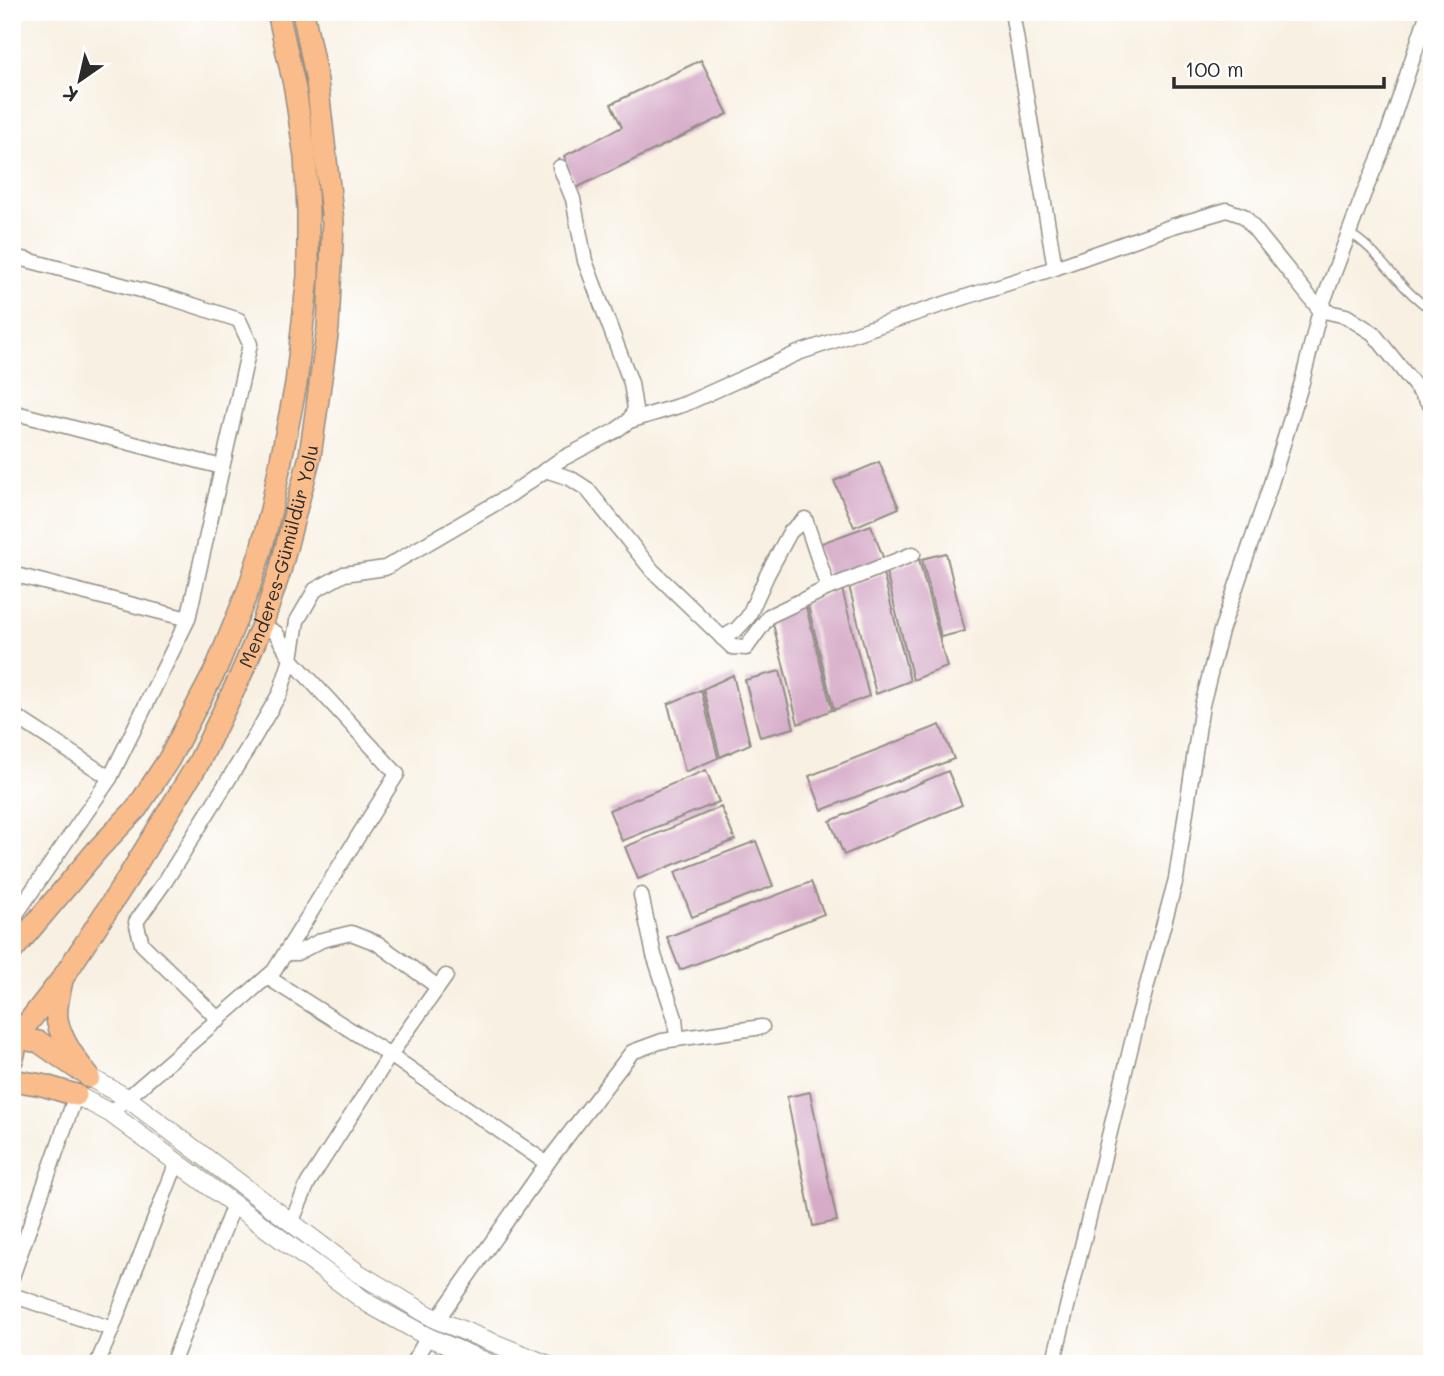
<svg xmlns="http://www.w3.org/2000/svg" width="1444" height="1376" viewBox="0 0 1444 1376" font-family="Mali,sans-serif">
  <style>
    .building { fill: #d6abc8 }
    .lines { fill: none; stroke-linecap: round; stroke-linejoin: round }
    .service-casing { stroke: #928e86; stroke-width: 10 }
    .minor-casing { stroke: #928e86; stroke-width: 17 }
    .tertiary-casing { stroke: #928e86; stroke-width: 20 }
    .primary-casing { stroke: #928e86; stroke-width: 24 }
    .service { stroke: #fff; stroke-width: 7 }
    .minor { stroke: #fff; stroke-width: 14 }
    .tertiary { stroke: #fff; stroke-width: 18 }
    .primary { stroke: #fabc8b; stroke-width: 21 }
    .labels { text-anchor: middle; stroke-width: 5; stroke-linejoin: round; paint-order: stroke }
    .street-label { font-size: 19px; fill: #2b2b2b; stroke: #fff }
  </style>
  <rect width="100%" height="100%" fill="#fff"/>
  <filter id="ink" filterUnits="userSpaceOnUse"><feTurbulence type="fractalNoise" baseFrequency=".0143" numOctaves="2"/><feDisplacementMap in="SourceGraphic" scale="14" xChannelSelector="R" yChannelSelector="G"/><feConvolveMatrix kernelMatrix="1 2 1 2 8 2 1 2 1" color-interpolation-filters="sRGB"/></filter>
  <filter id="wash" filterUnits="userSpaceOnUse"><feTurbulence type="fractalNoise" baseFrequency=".00686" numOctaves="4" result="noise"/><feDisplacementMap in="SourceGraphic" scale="28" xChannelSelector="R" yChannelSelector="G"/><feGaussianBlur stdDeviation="1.57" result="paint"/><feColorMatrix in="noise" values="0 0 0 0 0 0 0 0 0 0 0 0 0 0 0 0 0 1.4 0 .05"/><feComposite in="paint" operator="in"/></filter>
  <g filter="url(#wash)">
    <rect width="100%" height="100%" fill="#f8f0e2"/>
    <g id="blocks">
      <g class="building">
        <polygon points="701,60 728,114 576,188 564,156 622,127 611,104"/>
        <polygon points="879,462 899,508 854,527 834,481"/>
        <polygon points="871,525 884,560 830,580 816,545"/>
        <polygon points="946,553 965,631 941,637 922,559"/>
        <polygon points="919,559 947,667 913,680 886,572"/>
        <polygon points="883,573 910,681 876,694 849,586"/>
        <polygon points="842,589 869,696 834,710 807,602"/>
        <polygon points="805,603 832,710 798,724 772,620"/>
        <polygon points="780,671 794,728 760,737 745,680"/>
        <polygon points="733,675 750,744 720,757 703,689"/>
        <polygon points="701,690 718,758 685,772 668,704"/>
        <polygon points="940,725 954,759 822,810 809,776"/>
        <polygon points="706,770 719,802 622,841 609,810"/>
        <polygon points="948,771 962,805 844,855 830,821"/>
        <polygon points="721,807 735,840 638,879 625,847"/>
        <polygon points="756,841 773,886 692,917 675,872"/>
        <polygon points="811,882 824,914 680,970 667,937"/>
        <polygon points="810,1092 837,1221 813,1226 787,1097"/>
      </g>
    </g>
  </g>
  <g filter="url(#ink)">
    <use href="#blocks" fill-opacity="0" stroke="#928e86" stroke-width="2"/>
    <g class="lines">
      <defs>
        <path id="service" d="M1349 233C1370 245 1382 263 1398 280 1408 292 1420 302 1432 311"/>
        <g id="minor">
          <polyline points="1012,12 1055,268 1173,226 1227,210 1244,216 1320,310 1346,316 1373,333 1432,407"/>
          <polyline points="12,256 171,298 239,320 250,344 188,619 110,778 12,920"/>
          <polyline points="12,412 222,467"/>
          <polyline points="629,421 685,404 798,353 904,317 1055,268"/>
          <polyline points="545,470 570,478 587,489 652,570 732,647 746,648 769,616 828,588 913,554"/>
          <polyline points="12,574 188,619"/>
          <polyline points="722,638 737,629 748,617 767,575 790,532 805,519 828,588"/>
          <polyline points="12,714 110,778"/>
          <polyline points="641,895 654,955 675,1018 677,1039"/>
          <polyline points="285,953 297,953 322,940 351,933 377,943 438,987"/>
          <polyline points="267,977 390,1055 539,1158"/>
          <polyline points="219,1020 142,944 136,922 166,880 248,748 280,693 291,659 297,621 315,590 344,574 385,568 510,495 560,460 615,431 629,421 635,409 631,383 585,261 573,199 560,167"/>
          <polyline points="110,1113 274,971 397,774 291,659 276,633 262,625"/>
          <polyline points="291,1223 308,1183 390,1055 446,976"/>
          <polyline points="12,1277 76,1095"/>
          <polyline points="12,1295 112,1329"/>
          <polyline points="437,1320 553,1155 632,1052 662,1041 762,1027"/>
          <polyline points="97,1364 112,1329 177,1162"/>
          <polyline points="172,1364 234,1204"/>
          <polyline points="412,1364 428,1337"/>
          <polyline points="1053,1364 1138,1018 1176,879 1202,705 1221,631 1269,490 1302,382 1320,310 1364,193 1382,151 1428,12"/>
        </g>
        <g id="tertiary">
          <polyline points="89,1077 127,1098 358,1273 437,1320 546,1364"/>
          <polyline points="76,1095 110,1113 369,1304 428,1337 491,1364"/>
        </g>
        <g id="primary">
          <polyline points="12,951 98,849 137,808 169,759 216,669 249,588 261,550 271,510 296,384 308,276 308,210 305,157 295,89 278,12"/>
          <path d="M62 980C60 992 55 1007 57 1019 61 1041 76 1060 89 1077"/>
          <path d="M12 1028C16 1039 17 1049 12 1060"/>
          <path id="s1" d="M16 1038 62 979 124 884 199 762 239 679 262 625 280 571 310 456 328 328 333 222 317 81 303 12"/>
          <polyline points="16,1038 39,1042 78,1069"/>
          <polyline points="12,1080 42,1085 76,1095"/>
        </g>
      </defs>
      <use href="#service" class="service-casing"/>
      <use href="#minor" class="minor-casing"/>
      <use href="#tertiary" class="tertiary-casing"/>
      <use href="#primary" class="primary-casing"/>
      <use href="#service" class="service"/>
      <use href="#minor" class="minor"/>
      <use href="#tertiary" class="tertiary"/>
      <use href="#primary" class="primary"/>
    </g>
  </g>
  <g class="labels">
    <g class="street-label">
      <text dy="7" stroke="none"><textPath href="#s1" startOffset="553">Menderes-Gümüldür Yolu</textPath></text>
    </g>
  </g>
  <rect width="1444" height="1376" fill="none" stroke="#fff" stroke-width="42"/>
  <g transform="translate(80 80) rotate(214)" stroke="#ffffff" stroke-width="5" paint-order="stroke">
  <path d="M0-5L12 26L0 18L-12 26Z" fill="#2b2b2b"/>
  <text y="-10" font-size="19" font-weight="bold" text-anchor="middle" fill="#2b2b2b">K</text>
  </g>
  <path d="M1174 77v10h210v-10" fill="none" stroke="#2b2b2b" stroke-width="3.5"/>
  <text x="1185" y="77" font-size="21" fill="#2b2b2b" stroke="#ffffff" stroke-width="5" paint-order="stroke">100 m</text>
</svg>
